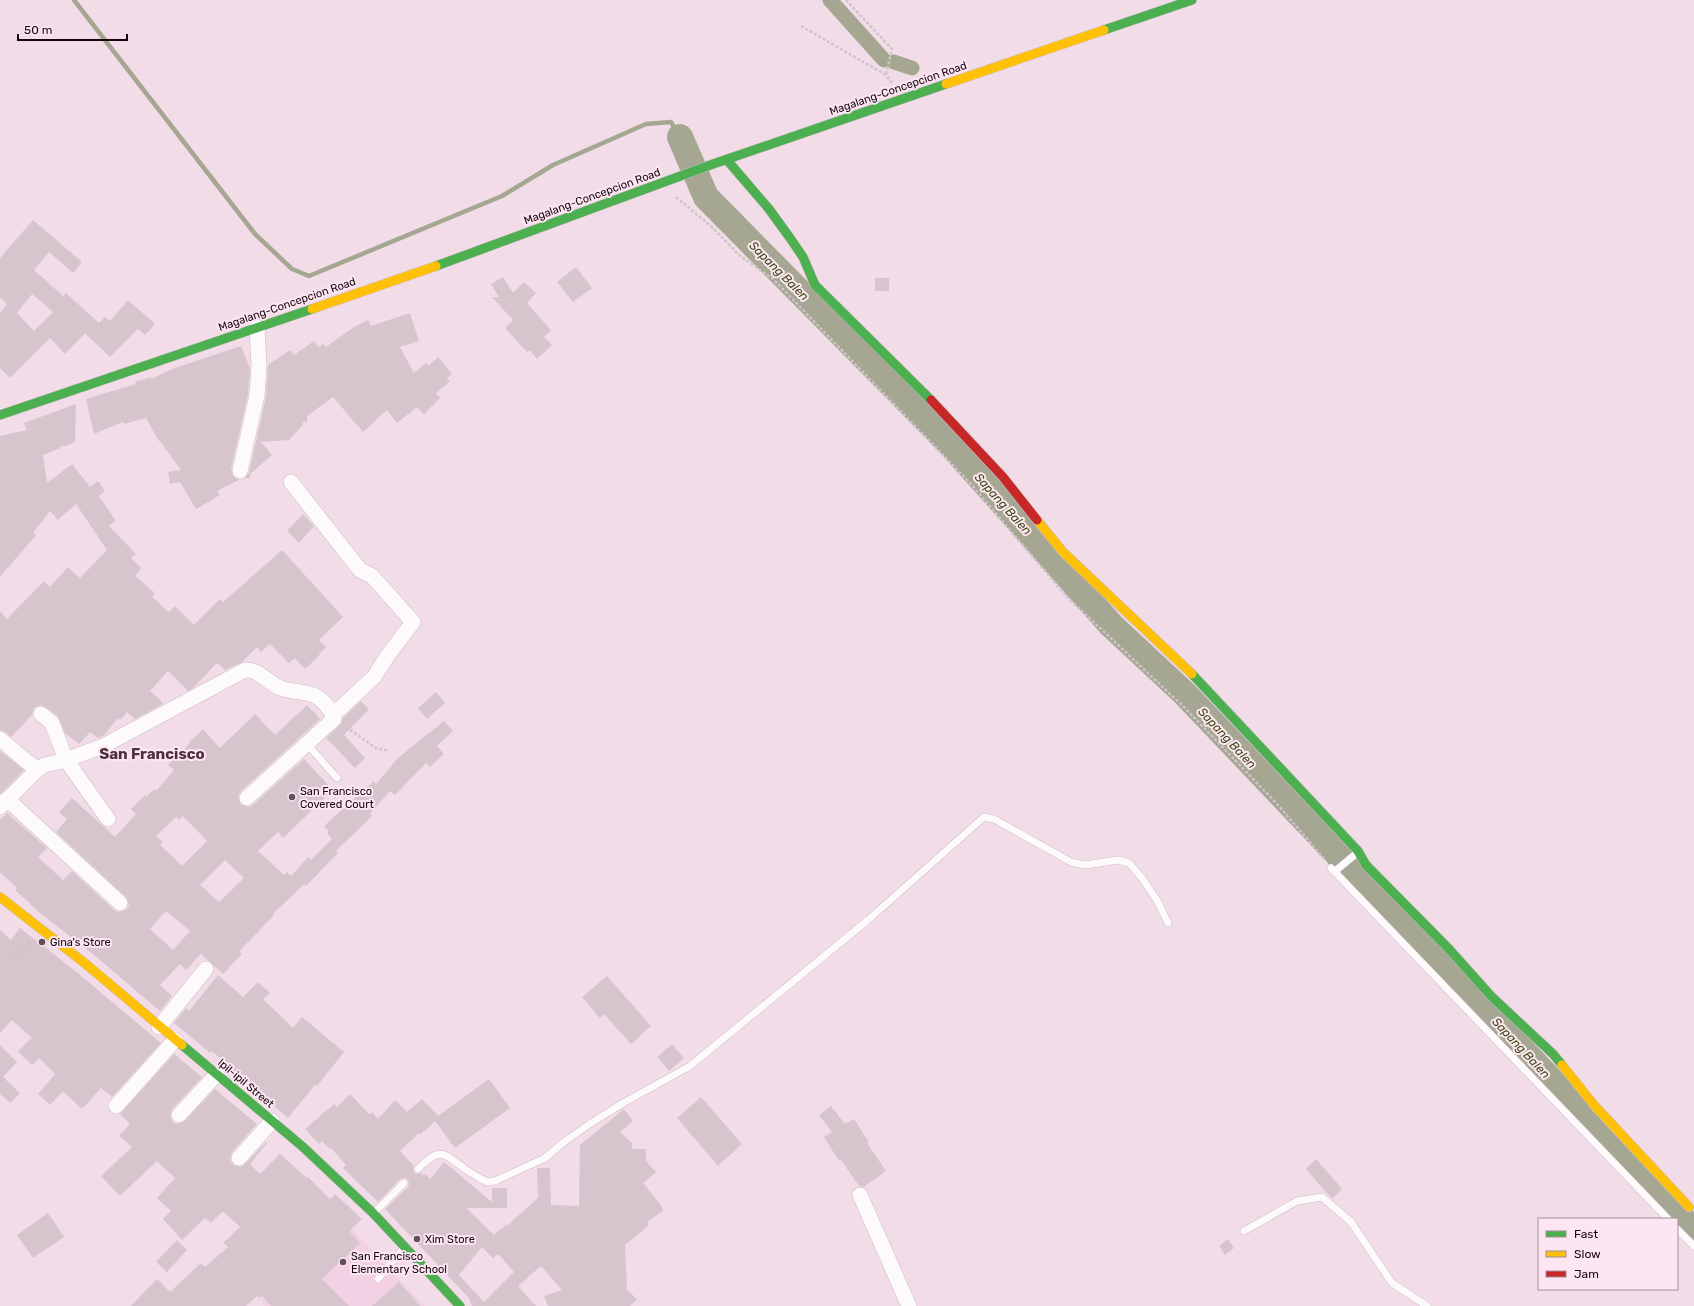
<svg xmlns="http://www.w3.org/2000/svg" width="1694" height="1306" viewBox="0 0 1694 1306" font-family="Rubik,sans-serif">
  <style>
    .built { fill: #f3d0e3 }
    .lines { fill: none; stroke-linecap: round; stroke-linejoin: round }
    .stream { stroke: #a5a792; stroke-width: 4.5 }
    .canal { stroke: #a5a792; stroke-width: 15 }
    .river { stroke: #a5a792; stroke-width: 26 }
    .building { fill: #d7c5ce; fill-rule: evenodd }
    .lane-casing { stroke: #cdbcc4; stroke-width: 8 }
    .street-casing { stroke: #cdbcc4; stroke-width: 16 }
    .fast-casing { stroke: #cdbcc4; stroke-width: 10 }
    .slow-casing { stroke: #cdbcc4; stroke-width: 10 }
    .jam-casing { stroke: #cdbcc4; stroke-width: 10 }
    .path { stroke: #ccc5c9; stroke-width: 2.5; stroke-dasharray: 3 2; stroke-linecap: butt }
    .lane { stroke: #fdfafb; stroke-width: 7 }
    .street { stroke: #fdfafb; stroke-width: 15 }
    .fast { stroke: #4caf50; stroke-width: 9 }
    .slow { stroke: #ffc107; stroke-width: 9 }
    .jam { stroke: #c62828; stroke-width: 9 }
    .poi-dot { fill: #61525a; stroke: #fde6f2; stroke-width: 1.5 }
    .labels { text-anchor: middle; stroke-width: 4; stroke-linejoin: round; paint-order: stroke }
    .street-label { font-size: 11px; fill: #13070e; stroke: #fde6f2 }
    .poi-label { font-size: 11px; fill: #13070e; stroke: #fde6f2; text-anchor: start }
    .water-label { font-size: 12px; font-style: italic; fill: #38480d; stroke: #fde6f2 }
    .district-label { font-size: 15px; font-weight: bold; fill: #4c2f3f; stroke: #fde6f2 }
  </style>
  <rect width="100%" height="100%" fill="#f2dce7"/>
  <polygon class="built" points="346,1223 424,1306 265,1306 261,1301"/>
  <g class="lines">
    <polyline class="stream" points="74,0 255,234 292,269 309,276 502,196 553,165 646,124 671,122 680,137"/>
    <g class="canal">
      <polyline points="830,0 884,60"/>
      <polyline points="894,62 912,68"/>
    </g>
    <g class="river">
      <polyline points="680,137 706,197 949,443 1111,625 1185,694 1344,861"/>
      <polyline points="1348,866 1694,1231"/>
    </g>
  </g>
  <g class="building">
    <path d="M33 220 82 262 73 273 49 252 34 270 63 296 66 293 99 323 105 317 110 321 128 300 155 324 145 335 138 329 110 357 85 333 65 354 50 338 10 378 0 368V313L7 304 0 297V258ZM32 294 53 312 34 331 17 313Z"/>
    <polygon points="576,267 592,288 573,302 557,282"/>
    <polygon points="503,277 513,293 524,282 536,293 527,303 551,330 544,337 552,345 537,359 530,350 527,352 505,328 513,320 492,297 499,297 491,284"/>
    <rect x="875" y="278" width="14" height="13"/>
    <polygon points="410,313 419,341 400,347 414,373 427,362 428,366 438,357 452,374 447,378 450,381 436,393 440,398 424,414 417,407 397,423 387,410 363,432 333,397 307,416 307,422 302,421 303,425 289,440 261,442 272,455 251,473 250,478 245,478 249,473 266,397 268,365 290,350 294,355 314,341 318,347 323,344 326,347 354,327 368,320 371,326"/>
    <polygon points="241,346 250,369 248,394 231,469 234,477 239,480 217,491 220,495 196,509 180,482 170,484 168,472 181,470 160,441 159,441 146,418 124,424 123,422 94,434 86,399 136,384 135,382 151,377 151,379 172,369"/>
    <polygon points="76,404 75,442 66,446 59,446 61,448 43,455 47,483 72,464 90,487 98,481 105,491 99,496 116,521 109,526 136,554 131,558 141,568 135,576 155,593 152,597 169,612 175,606 194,625 220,599 223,602 282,550 343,617 319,640 326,647 319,654 320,655 305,669 295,658 289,663 270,644 261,652 257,647 242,662 225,670 217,663 193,688 188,691 168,671 150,691 163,703 161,705 135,719 127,712 120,720 118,718 104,735 98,738 90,732 79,744 65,733 58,716 42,705 34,708 32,715 11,737 5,732 0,730 0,611 7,619 44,581 50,587 68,567 80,578 107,550 76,504 58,520 50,511 33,533 36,535 0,577 0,436 27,430 24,423"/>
    <polygon points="303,514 314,526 299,543 287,531"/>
    <polygon points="436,692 445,703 427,719 418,708"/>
    <polygon points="361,701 369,709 344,735 365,758 355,768 326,738 340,725 343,718"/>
    <path d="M307 705 320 719 241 791 238 796 240 804 244 806 249 807 253 805 304 759 333 790 283 838 278 832 258 851 284 875 287 872 291 876 308 857 311 860 332 839 327 833 329 831 324 826 374 781 376 784 398 758 444 721 453 731 437 746 444 754 430 767 426 763 395 795 390 791 370 814 372 816 336 851 338 853 306 886 304 884 273 914 274 915 258 932 239 951 242 954 223 974 201 954 186 970 180 964 160 985 172 996 160 1011 95 956 39 912 15 890 17 888 0 872V820L7 813 47 848 38 857 63 880 72 871 114 910 118 912 123 911 127 909 129 905 126 897 56 832 67 819 59 812 72 798 115 837 136 814 131 809 145 795 146 797 154 789 156 791 174 770 168 765 190 743 189 742 203 729 220 748 255 714 275 735ZM183 816 207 841 182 866 160 845 163 842 156 836 176 817 179 820ZM225 860 244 878 219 902 200 885ZM166 911 190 931 173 950 150 929Z"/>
    <polygon points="0,751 24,770 0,794"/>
    <polygon points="20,928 79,974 161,1043 112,1097 101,1088 82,1109 63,1091 50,1105 38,1094 55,1074 39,1058 32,1065 18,1051 32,1038 12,1020 0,1033 0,930 11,940"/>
    <polygon points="218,975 243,997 258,982 270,993 263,999 293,1028 302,1017 344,1052 317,1086 315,1085 288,1118 239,1077 228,1067 229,1066 212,1051 210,1053 174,1023 186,1008 189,1011"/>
    <polygon points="607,976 651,1026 631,1044 604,1014 600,1018 582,997"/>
    <polygon points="672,1044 684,1058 669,1071 657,1057"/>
    <polygon points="0,1045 17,1062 3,1077 20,1093 10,1103 0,1094"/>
    <polygon points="174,1054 202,1077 172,1109 170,1117 173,1122 177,1124 185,1121 215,1089 257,1124 232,1152 230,1160 233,1165 241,1167 245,1164 266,1142 267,1143 250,1164 260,1174 280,1154 307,1178 308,1177 330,1199 335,1194 362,1219 349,1231 360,1243 322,1279 349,1306 271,1306 262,1296 260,1298 257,1296 246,1306 131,1306 157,1279 170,1292 201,1263 205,1267 228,1247 223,1243 240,1227 223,1211 211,1223 205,1218 182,1240 163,1219 171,1211 157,1198 175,1178 157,1161 120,1196 101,1176 132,1147 119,1136 130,1124 120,1114"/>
    <path d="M489 1079 510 1108 455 1148 435 1121 420 1135 419 1133 400 1151 414 1166 413 1170 416 1174 421 1173 424 1175 426 1174 430 1179 444 1162 492 1202V1188H507V1208H466L494 1235 507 1224V1226L538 1198 537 1168H550L551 1205 579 1206 580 1145 624 1109 633 1121 620 1132 632 1143V1149H646V1161L656 1172 643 1183 660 1204 663 1211 647 1222 649 1225 625 1245 627 1290 637 1299 630 1306H548L544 1296 562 1290 541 1266 518 1286 536 1306H472L469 1298 385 1209 408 1187 409 1184 408 1180 405 1178 400 1179 378 1202 343 1168 346 1165 331 1148 330 1149 322 1141 319 1144 305 1129 334 1104 337 1107 350 1094 370 1115 372 1112 378 1119 395 1100 407 1112 422 1099 438 1116ZM482 1247 493 1258 498 1254 514 1272 484 1302 459 1275Z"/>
    <polygon points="701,1097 742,1144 718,1166 677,1118"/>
    <polygon points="831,1106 845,1124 854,1119 869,1142 867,1143 886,1171 864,1187 859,1186 841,1160 839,1161 824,1137 832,1132 819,1115"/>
    <polygon points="1316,1159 1342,1189 1332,1199 1306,1169"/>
    <polygon points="48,1213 64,1237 33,1258 17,1235"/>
    <polygon points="1228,1239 1234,1248 1225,1255 1219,1246"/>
    <polygon points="177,1240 187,1250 167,1272 156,1262"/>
    <polygon points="399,1282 420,1306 372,1306"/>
  </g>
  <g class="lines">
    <defs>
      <g id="lane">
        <polyline points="307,744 337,778"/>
        <polyline points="1331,868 1668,1219"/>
        <polyline points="1334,872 1357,853"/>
        <path d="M418 1169C440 1147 443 1152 465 1169 472 1174 480 1178 487 1182L495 1181 545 1158 564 1142 591 1123 625 1102 690 1066 868 920 984 817 994 819 1071 862 1085 865 1118 860 1129 863 1142 878 1158 902 1168 923"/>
        <polyline points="375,1212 404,1183"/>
        <polyline points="1677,1229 1694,1246"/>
        <polyline points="1244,1231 1297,1201 1322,1197 1351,1222 1392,1283 1427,1306"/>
        <polyline points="378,1279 404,1248"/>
      </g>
      <g id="street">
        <polyline points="240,471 257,395 259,366 257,327"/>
        <polyline points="291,482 360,570 372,576 413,622 388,655 374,677 333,715"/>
        <polyline points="41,714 52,723 66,760 108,819"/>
        <polyline points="0,739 26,761 38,769"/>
        <polyline points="7,799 120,903"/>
        <path d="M0 807 38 769 45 765 66 760 103 746 245 670C260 670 266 681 278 687 290 693 307 690 317 697 323 700 333 712 334 719L247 798"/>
        <polyline points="159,1027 206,969"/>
        <polyline points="116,1106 175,1040"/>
        <polyline points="179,1115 217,1074"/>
        <polyline points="239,1158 272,1121"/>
        <polyline points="860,1195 909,1306"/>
      </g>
      <g id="fast">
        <polyline points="1104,30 1192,0"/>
        <polyline points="727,160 769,209 790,238 803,257 815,285 931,400"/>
        <polyline points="436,266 713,164 946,84"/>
        <polyline points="0,415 312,309"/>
        <polyline points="1192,674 1358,851 1366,865 1449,949 1492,997 1553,1054 1562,1065"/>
        <polyline points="182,1045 303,1147 373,1213 460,1306"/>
      </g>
      <g id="slow">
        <polyline points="946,84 1104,30"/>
        <polyline points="312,309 436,266"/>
        <polyline points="1037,520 1063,552 1192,674"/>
        <polyline points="0,897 87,965 182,1045"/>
        <polyline points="1562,1065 1594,1105 1689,1207"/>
      </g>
      <polyline id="jam" points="931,400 1003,477 1037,520"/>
    </defs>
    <use href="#lane" class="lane-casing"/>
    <use href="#street" class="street-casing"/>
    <use href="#fast" class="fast-casing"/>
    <use href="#slow" class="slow-casing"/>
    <use href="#jam" class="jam-casing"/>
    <g class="path">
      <polyline points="846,0 892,49 886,75"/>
      <polyline points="801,26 886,75 893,84"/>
      <polyline points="676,197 712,227 739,255 773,279 969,482 1067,597 1185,708 1277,804 1326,861"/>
      <polyline points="346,727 376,748 389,751"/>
      <polyline points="10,962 30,941"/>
    </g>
    <use href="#lane" class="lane"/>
    <use href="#street" class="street"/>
    <use href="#fast" class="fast"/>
    <use href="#slow" class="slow"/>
    <use href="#jam" class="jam"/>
  </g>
  <g class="poi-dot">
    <circle cx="292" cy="797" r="4"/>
    <circle cx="42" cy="942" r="4"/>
    <circle cx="417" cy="1239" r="4"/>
    <circle cx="343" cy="1262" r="4"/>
  </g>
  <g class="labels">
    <g class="street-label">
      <text transform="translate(898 88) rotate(-19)" y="4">Magalang-Concepcion Road</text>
      <text transform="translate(592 196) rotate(-20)" y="4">Magalang-Concepcion Road</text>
      <text transform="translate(287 304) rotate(-19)" y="4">Magalang-Concepcion Road</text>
      <text transform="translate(246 1083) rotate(40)" y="4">Ipil-ipil Street</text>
    </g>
    <g class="poi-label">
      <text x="300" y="795">San Francisco<tspan x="300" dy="13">Covered Court</tspan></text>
      <text x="50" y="946">Gina's Store</text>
      <text x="425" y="1243">Xim Store</text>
      <text x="351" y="1260">San Francisco<tspan x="351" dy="13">Elementary School</tspan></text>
    </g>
    <g class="water-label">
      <text transform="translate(779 271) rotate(45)" y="4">Sapang Balen</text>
      <text transform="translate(1003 504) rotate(48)" y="4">Sapang Balen</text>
      <text transform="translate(1227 738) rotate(47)" y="4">Sapang Balen</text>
      <text transform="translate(1521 1048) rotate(47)" y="4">Sapang Balen</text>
    </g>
    <g class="district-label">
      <text x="152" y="759">San Francisco</text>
    </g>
  </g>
  <rect x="1538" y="1218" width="140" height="72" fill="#fde6f2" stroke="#9f8d97"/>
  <rect x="1546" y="1231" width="20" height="6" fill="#4caf50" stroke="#9f8d97"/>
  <text x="1574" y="1238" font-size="12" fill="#13070e">Fast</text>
  <rect x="1546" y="1251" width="20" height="6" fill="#ffc107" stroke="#9f8d97"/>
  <text x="1574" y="1258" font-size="12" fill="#13070e">Slow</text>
  <rect x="1546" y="1271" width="20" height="6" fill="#c62828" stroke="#9f8d97"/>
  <text x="1574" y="1278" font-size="12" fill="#13070e">Jam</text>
  <path d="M18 34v6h109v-6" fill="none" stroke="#13070e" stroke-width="2"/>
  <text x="24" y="34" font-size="12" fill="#13070e" stroke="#fde6f2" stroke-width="3" paint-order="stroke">50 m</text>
</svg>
